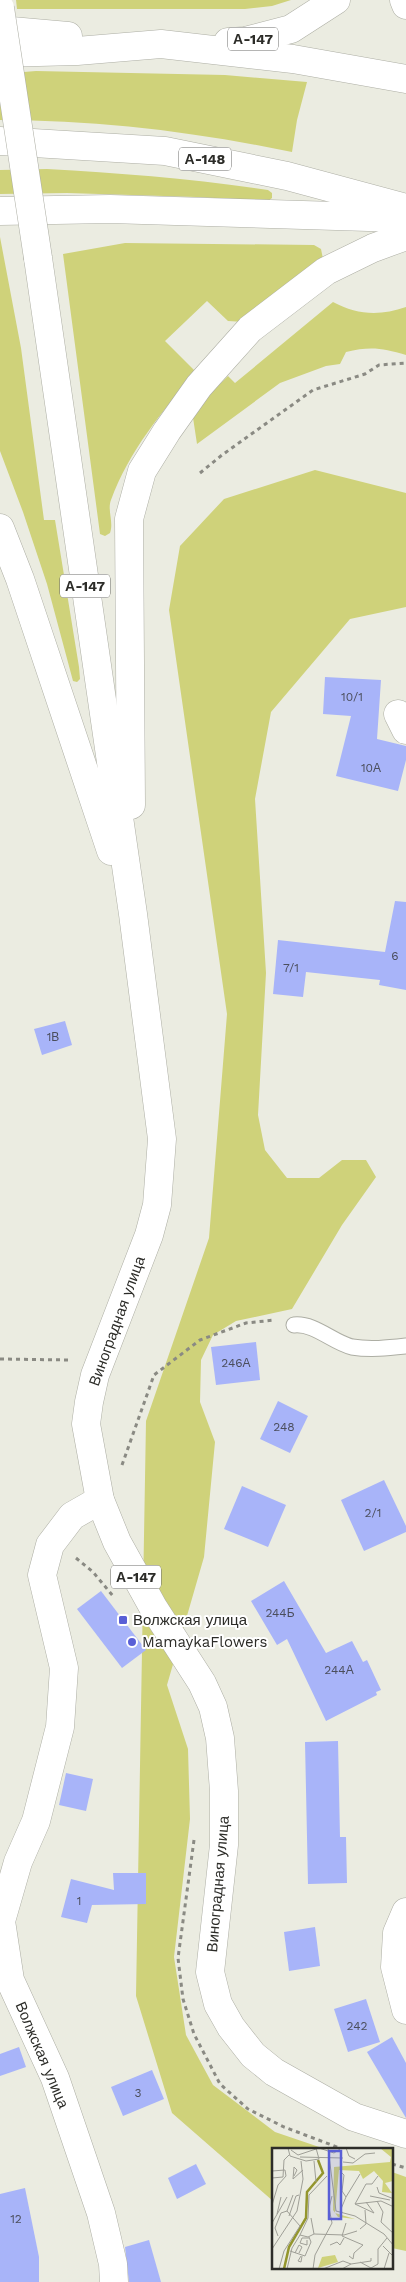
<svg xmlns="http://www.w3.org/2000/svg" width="406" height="2282" viewBox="0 0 406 2282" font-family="'Work Sans',sans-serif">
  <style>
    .green { fill: #cfd27a }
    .building { fill: #a8b4f9 }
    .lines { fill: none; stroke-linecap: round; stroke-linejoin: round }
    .service-casing { stroke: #adaea4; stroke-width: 17 }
    .minor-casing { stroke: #adaea4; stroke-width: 29 }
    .primary-casing { stroke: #adaea4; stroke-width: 29 }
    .path { stroke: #8a8a83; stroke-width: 3; stroke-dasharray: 4 4; stroke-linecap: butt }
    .service { stroke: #fff; stroke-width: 15 }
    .minor { stroke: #fff; stroke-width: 28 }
    .primary { stroke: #fff; stroke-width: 28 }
    .primary-bridge-casing { stroke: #adaea4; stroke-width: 29; stroke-linecap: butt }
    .primary-bridge { stroke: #fff; stroke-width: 28 }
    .poi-dot { fill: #595fd6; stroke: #fff; stroke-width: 2 }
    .labels { text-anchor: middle; stroke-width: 4; stroke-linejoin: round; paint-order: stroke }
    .number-label { font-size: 12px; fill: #4b4e5c }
    .shield { fill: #fff; stroke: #6b6b68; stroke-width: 1 }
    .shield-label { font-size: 14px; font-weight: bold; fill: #2c2c28 }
    .street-label { font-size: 15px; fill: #2c2c28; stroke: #fff }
    .poi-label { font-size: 15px; fill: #2c2c28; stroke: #fff; text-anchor: start }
    .inset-river { fill: none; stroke: #94962d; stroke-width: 2.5 }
    .inset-road { fill: none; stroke: #9f9f97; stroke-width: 1 }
    .view { fill: #595fd6; fill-opacity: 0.15; stroke: #595fd6; stroke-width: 2.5 }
    .inset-edge { fill: none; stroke: #2c2c28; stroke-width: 2.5 }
  </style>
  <rect width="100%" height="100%" fill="#ebece1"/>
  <g class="green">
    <polygon points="16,0 291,0 272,6 245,9 17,9"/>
    <path d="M36 71 225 75 307 82 297 120 292 152C196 132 98 120 0 120V74Z"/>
    <path d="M47 169C121 173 194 179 268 190L272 193V198L268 201 196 197 67 193 0 194V170Z"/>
    <polygon points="0,237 21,348 44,520 55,520 79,667 80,679 77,682 73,681 47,584 23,512 0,451"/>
    <path d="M125 243 314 245 321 249 323 259 244 322 228 321 207 301 165 341 196 372C163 410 129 451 111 500 107 510 114 522 110 533L105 536 100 534 63 254Z"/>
    <path d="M333 302C357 315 380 316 406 307V355C383 348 370 346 346 352L340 364 326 366 280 383 197 444 192 411 228 376 235 383Z"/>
    <polygon points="315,470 406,493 406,607 350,619 271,712 255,799 266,973 258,1115 265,1150 287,1178 319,1178 342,1160 366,1160 376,1177 342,1225 292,1309 236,1321 213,1335 201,1360 200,1402 215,1442 204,1557 167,1685 188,1749 190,1819 174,1957 186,2035 213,2085 275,2132 325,2149 274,2150 273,2201 172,2113 136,1996 146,1421 209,1238 227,1014 169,610 180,546 224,499"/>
    <polygon points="392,2172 406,2177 406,2251 392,2248"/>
  </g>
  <g class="building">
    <polygon points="325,677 381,680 377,739 406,746 406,760 398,791 336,776 351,716 323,714"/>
    <polygon points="395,901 406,902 406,990 379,985 380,980 306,972 303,997 273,994 278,940 385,952"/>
    <polygon points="65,1021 72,1045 42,1055 34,1029"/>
    <polygon points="256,1342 260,1380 216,1385 211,1347"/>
    <polygon points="278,1401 308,1416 290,1453 260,1439"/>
    <polygon points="384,1480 406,1526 406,1532 364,1551 341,1500"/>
    <polygon points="242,1486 286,1505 268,1547 224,1529"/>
    <polygon points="284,1581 326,1653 352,1641 363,1662 367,1660 381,1690 376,1692 377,1695 326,1721 287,1639 277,1645 251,1601"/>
    <polygon points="101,1591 146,1650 122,1668 77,1609"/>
    <polygon points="338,1741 340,1837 346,1837 347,1883 308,1884 305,1742"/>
    <polygon points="66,1773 93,1779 86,1811 59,1805"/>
    <polygon points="113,1873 146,1873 146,1904 92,1905 87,1923 61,1917 71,1879 114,1890"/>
    <polygon points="315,1927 320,1966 289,1971 284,1932"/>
    <polygon points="366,1999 380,2042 348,2052 334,2009"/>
    <polygon points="392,2037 406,2063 406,2118 367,2052"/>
    <polygon points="19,2047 26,2067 0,2076 0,2054"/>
    <polygon points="152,2070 164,2099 123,2116 111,2087"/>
    <polygon points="196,2164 206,2184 177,2199 168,2178"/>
    <polygon points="25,2188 39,2257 39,2282 0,2282 0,2194"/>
    <polygon points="149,2240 161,2282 129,2282 125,2247"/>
  </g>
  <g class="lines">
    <defs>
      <path id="service" d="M294 1325C315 1323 332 1342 352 1347 370 1350 388 1348 406 1346"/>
      <g id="minor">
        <polyline points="398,714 406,730"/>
        <polyline points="100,1500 72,1516 50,1545 42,1575 64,1668 60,1727 36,1821 18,1862 1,1921 10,1980 55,2078 101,2213 113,2264 114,2282"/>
        <polyline points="406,1912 397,1933 395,1967 406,2010"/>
      </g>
      <g id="primary">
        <polyline points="404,0 406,5"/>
        <polyline points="0,30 68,36"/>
        <polyline points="228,42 245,41 291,29 336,0"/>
        <polyline points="0,53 77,51 161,44 293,59 406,79"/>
        <polyline points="0,141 165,151 287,176 406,208"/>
        <polyline points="0,211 110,209 401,218"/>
        <polyline points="38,258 133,914 162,1139 157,1205 149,1235 95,1375 89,1402 86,1424 100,1500 117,1542 153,1607 202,1683 213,1707 220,1738 224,1791 224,1845 210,1972 218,2004 231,2027 253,2055 274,2072 354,2117 406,2134"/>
        <polyline points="0,528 20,579 111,851"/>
        <polyline points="131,805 129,519 142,471 167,431 199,386 250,329 326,271 373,248 406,236"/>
      </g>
    </defs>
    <use href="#service" class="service-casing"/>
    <use href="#minor" class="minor-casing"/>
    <use href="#primary" class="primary-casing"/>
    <g class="path">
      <polyline points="200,473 222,455 313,390 365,374 379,365 406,363"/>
      <polyline points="0,1359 70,1360"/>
      <polyline points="122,1465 154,1375 200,1340 246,1323 275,1320"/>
      <polyline points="76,1558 93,1572 113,1596"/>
      <polyline points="194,1840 178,1958 183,1999 194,2034 220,2084 248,2109 284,2127 345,2150"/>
      <polyline points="392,2164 406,2168"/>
    </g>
    <use href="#service" class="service"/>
    <use href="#minor" class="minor"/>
    <use href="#primary" class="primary"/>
    <defs>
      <polyline id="primary-bridge" points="0,8 38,258"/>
    </defs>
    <use href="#primary-bridge" class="primary-bridge-casing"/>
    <use href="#primary-bridge" class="primary-bridge"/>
  </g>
  <g class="poi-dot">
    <rect x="118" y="1615" width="10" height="10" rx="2.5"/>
    <circle cx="132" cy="1642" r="5"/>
  </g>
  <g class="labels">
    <g class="number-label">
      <text x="352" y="701">10/1</text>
      <text x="371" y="772">10А</text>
      <text x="395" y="960">6</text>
      <text x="291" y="972">7/1</text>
      <text x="53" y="1041">1В</text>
      <text x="236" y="1367">246А</text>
      <text x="284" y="1431">248</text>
      <text x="373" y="1517">2/1</text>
      <text x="280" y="1617">244Б</text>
      <text x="339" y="1674">244А</text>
      <text x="79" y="1905">1</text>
      <text x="357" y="2030">242</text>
      <text x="138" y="2097">3</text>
      <text x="16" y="2223">12</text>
    </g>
    <g class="shield">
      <rect x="228" y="27.5" width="50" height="23" rx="4"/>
      <rect x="179" y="147.5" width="52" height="23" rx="4"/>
      <rect x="60" y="574.5" width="50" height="23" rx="4"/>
      <rect x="111" y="1565.5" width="50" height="23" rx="4"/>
    </g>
    <g class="shield-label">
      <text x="253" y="44">А-147</text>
      <text x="205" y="164">А-148</text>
      <text x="85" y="591">А-147</text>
      <text x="136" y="1582">А-147</text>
    </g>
    <g class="street-label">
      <text transform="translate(117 1321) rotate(-70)" y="5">Виноградная улица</text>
      <text transform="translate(218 1884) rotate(-85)" y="5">Виноградная улица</text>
      <text transform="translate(42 2055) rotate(67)" y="5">Волжская улица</text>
    </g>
    <g class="poi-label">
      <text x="133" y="1625">Волжская улица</text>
      <text x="142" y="1647">MamaykaFlowers</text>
    </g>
  </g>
  <g transform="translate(272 2148)">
    <rect width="121" height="121" fill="#ebece1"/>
    <path d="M108 0H121V33L113 35 120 45 110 44 111 33 102 23 91 31 87 23 67 22 63 65 83 71 66 69 61 62 62 19 118 14 119 9ZM63 107 66 114 46 120 50 109Z" fill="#cfd27a"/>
    <path class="inset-river" d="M12 121 17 99 34 70 35 44 51 25 46 12"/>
    <path class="inset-road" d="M16 0 18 8 34 13 47 11 44 0M47 0 62 5 68 1M56 0 64 63 83 68 112 86 122 98M74 0 77 8 83 11M19 2 26 7 44 1M28 9 71 10M42 13 44 34M71 14 81 15 93 6 103 5M0 23 13 22 14 28 6 37 0 57M69 24 72 27 70 43 74 49 69 61 70 65M22 28 25 22 22 19 21 31 31 22M0 30 11 29 12 12 17 7M105 39 107 45 122 51M98 48 118 52M74 49 88 26M105 53 111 64 109 74 122 86M83 56 109 53 122 59M83 56 94 36H100L106 28M83 56 102 65 94 54M15 63 21 47M5 66 9 49M17 68 24 48 27 47M39 70 42 86M0 75 15 49M74 75 70 88 91 97 82 105 81 111 77 108M88 81 94 76 93 62M42 86 72 87 85 83M28 87 36 70 37 47 55 28M6 88 3 80 9 65 15 63 28 78 12 103 7 121M35 92V97L28 95 30 90H37M58 97 65 94 68 97 72 90M111 98 122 109M0 101 25 63 31 31 29 13M18 103 33 108 39 94 37 89M23 105 27 97 30 99 27 105M29 108 26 113 29 114 30 108M88 114 99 120 106 116V101L115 90M15 121 20 100 28 87 36 89 42 86M41 121 43 107 60 75 57 60 60 48M51 121 71 113 79 116M70 121 79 116 99 113V110M112 121 117 105"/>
    <path class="view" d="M57 3H69V71H57Z"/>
    <rect width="121" height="121" class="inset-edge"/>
  </g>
</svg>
